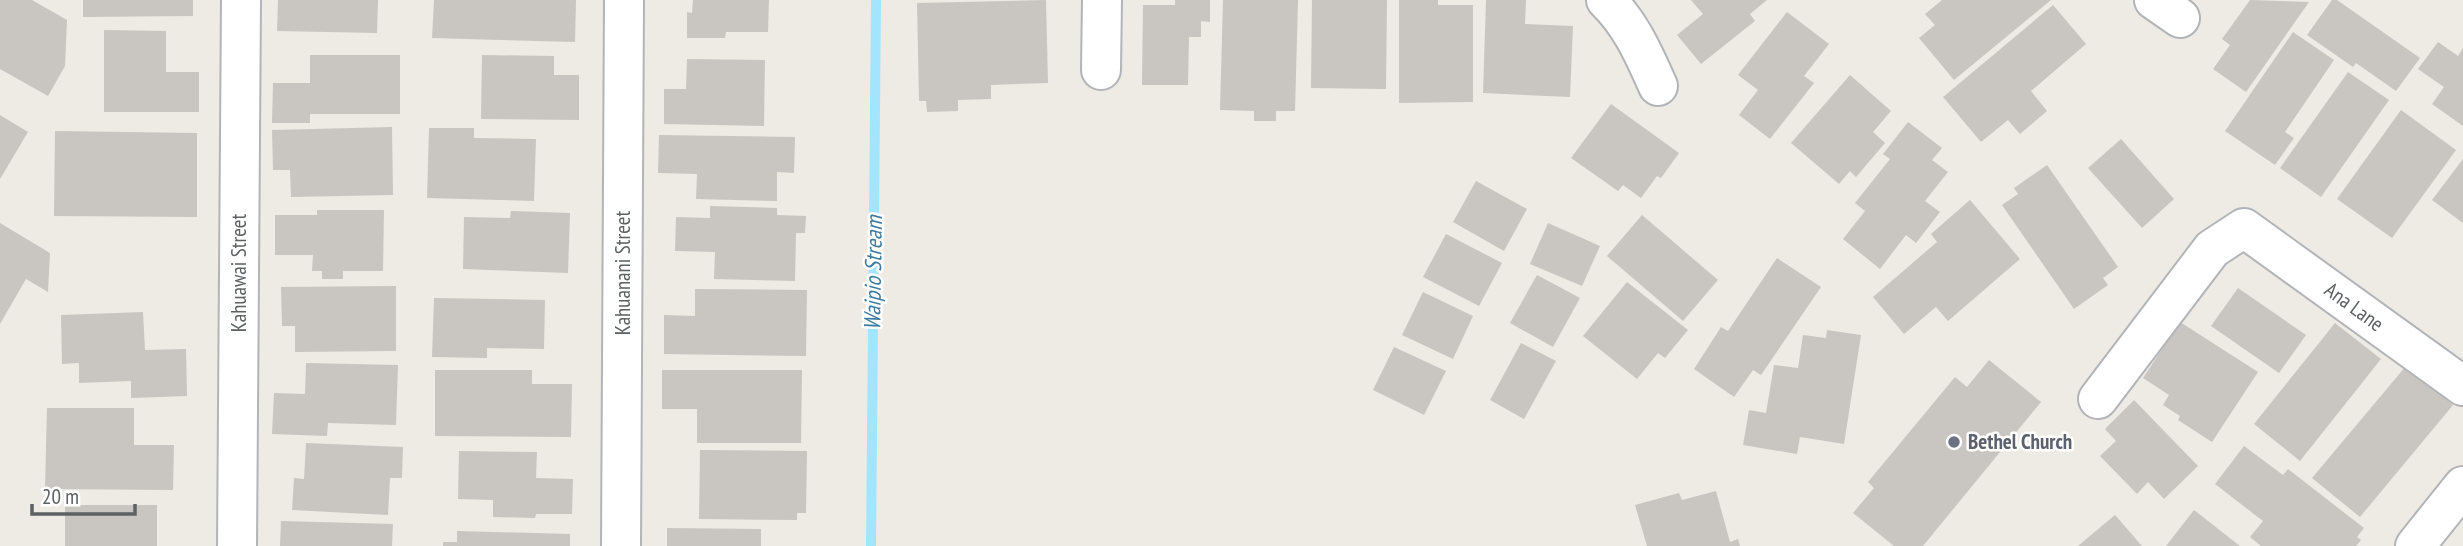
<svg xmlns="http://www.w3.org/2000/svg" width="2463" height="546" viewBox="0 0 2463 546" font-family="'PT Sans Narrow',sans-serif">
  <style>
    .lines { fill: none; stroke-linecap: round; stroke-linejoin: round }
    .stream { stroke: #a3e5ff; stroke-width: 10 }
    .building { fill: #c9c5c0 }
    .minor-casing { stroke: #b1b5b9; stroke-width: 42 }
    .minor { stroke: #fff; stroke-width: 38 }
    .worship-dot { fill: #6b7280; stroke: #fff; stroke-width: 2.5 }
    .labels { text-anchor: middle; stroke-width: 5; stroke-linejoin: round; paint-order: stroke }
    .street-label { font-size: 21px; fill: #5c6164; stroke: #fff }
    .worship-label { font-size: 21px; font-weight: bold; fill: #5b616d; stroke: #fff; text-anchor: start }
    .water-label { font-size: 23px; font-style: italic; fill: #3b7b9f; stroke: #fff }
  </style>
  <rect width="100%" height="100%" fill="#eeeae4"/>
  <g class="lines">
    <polyline class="stream" points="871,546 876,0"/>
  </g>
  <g class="building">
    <polygon points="0,0 32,0 67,20 65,66 48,96 0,69"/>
    <polygon points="83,0 193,0 193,16 83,17"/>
    <polygon points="278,0 378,0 377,33 277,31"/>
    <polygon points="434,0 576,0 575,42 432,38"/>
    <polygon points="693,0 769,0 768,32 726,32 725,38 687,38 687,12 692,13"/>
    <polygon points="1046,0 1048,83 991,85 991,99 958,100 958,111 927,112 926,101 919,101 917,3"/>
    <polygon points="1175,0 1210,0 1210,22 1201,21 1201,37 1189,37 1188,85 1142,85 1143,5 1175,5"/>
    <polygon points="1223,0 1298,0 1295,111 1276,111 1276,121 1254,121 1254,111 1220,110"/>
    <polygon points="1312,0 1387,0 1386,89 1311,88"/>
    <polygon points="1399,0 1438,0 1438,5 1473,5 1473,102 1399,103"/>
    <polygon points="1486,0 1526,0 1525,24 1573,26 1570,97 1483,93"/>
    <polygon points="1691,0 1767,0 1750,14 1755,21 1701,64 1677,35 1703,14"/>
    <polygon points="1942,0 2051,0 1954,80 1919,38 1935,25 1925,14"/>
    <polygon points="2250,0 2309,2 2246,92 2213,69 2230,45 2222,39"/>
    <polygon points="2332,0 2337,0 2420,58 2396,91 2356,63 2353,67 2307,35"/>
    <polygon points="2053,5 2086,44 2031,91 2047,111 2020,134 2008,120 1981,142 1943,97"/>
    <polygon points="1787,12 1829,44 1804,76 1814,83 1770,139 1739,115 1758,90 1738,75"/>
    <polygon points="104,30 166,31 166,72 199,72 199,112 104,112"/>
    <polygon points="2293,32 2334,60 2285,132 2294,138 2275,165 2225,131"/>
    <polygon points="2438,42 2458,56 2463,48 2463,126 2432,104 2444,87 2418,69"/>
    <polygon points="310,55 400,55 400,114 310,114 310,123 272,123 273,83 310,83"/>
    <polygon points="482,55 554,56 554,75 579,75 579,120 481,119"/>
    <polygon points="687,59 765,60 764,126 664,124 664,89 686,89"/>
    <polygon points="2348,72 2389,100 2321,197 2280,168"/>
    <polygon points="1850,75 1891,111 1873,132 1885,143 1856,177 1850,171 1839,184 1791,143"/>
    <polygon points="1611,104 1679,153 1661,178 1657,176 1641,198 1623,185 1618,191 1571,158"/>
    <polygon points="2401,110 2456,150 2392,238 2337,199"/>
    <polygon points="0,115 28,132 0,179"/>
    <polygon points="1908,122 1942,148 1932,160 1948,172 1925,201 1940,212 1916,243 1906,235 1880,269 1843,239 1865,211 1855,203 1890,159 1883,154"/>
    <polygon points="392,127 393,195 291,197 290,170 273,170 272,130"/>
    <polygon points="429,128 474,128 474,138 536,139 534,201 427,198"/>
    <polygon points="55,131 197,133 197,217 54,216"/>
    <polygon points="659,135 795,137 794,173 777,172 777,201 696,199 697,174 658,173"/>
    <polygon points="2121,139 2174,199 2142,228 2088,168"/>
    <polygon points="2463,159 2463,223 2432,200"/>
    <polygon points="2047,165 2118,267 2103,278 2108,285 2074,309 2002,205 2018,194 2014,188"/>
    <polygon points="1476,181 1527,209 1504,251 1453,222"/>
    <polygon points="1970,200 2020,259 1948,321 1936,307 1904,334 1873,297 1937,242 1931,234"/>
    <polygon points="710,206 777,208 777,215 806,216 805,233 796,233 795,281 714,279 715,252 675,251 676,217 710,218"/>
    <polygon points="317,210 384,210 383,271 343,271 343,279 322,279 322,271 312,271 313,255 275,255 275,215 317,215"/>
    <polygon points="511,211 570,213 568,273 463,269 464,217 510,218"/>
    <polygon points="1642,215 1718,280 1683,321 1607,256"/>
    <polygon points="0,223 50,253 48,292 26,279 0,324"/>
    <polygon points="1548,223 1600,246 1582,286 1530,264"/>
    <polygon points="1446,234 1502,263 1479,306 1423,277"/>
    <polygon points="1777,258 1821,287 1761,375 1753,370 1734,397 1694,369 1721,327 1728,331"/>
    <polygon points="1537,275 1580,298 1553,347 1510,323"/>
    <polygon points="1627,282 1688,330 1665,358 1658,353 1637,379 1583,336"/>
    <polygon points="396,286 396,351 295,352 295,326 282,326 281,287"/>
    <polygon points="2238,288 2306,335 2279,373 2211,326"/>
    <polygon points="695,289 807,290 806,356 664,354 664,315 695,316"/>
    <polygon points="1423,292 1473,316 1453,359 1402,335"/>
    <polygon points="434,298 545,300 544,349 487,348 487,358 432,357"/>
    <polygon points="143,312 145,350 186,349 187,396 131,398 131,381 79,383 79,363 62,364 61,315"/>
    <polygon points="2180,322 2258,372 2212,442 2178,420 2180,416 2163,405 2169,395 2143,378"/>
    <polygon points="2335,323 2381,359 2300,461 2254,424"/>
    <polygon points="1827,330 1861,335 1844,444 1800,437 1797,454 1743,445 1749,410 1766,413 1774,365 1798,368 1803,335 1826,338"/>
    <polygon points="1521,343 1556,361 1524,419 1490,400"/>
    <polygon points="1394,347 1446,371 1424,415 1373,390"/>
    <polygon points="1989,360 2041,402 1923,546 1894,546 1853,513 1874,488 1868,482 1955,377 1967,387"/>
    <polygon points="306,363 398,365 396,425 328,423 327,436 272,434 274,393 305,394"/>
    <polygon points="2406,366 2453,405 2360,517 2312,478"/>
    <polygon points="435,370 532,370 532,384 572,384 571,437 435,436"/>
    <polygon points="662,370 802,370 801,443 697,443 697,409 662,409"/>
    <polygon points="2134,400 2198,466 2164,499 2148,482 2137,494 2100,456 2116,441 2105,429"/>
    <polygon points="47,408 134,408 134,445 174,445 173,490 45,489"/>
    <polygon points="306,443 403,447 402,478 390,478 388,515 292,510 294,478 304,479"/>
    <polygon points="2244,446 2283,475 2288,469 2364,528 2357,537 2361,540 2356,546 2261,546 2250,537 2263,521 2215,484"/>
    <polygon points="700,450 807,451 806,513 797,513 797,520 699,519"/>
    <polygon points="459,451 537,452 536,478 573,479 572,514 536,514 535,518 493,517 493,500 458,499"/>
    <polygon points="1716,491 1730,542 1738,539 1740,546 1647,546 1635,505 1679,493 1682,500"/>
    <rect x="65" y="505" width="92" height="41"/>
    <polygon points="2194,510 2240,546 2166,546"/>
    <polygon points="2115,515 2142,546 2078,546"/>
    <polygon points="281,521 393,524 392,546 280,546"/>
    <polygon points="667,528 761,529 761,546 667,546"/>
    <polygon points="457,531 570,534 570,546 443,546 443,542 457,542"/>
  </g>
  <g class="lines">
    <defs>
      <g id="minor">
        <path d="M1606 0C1631 24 1644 55 1658 86"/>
        <polyline points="2154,0 2180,18"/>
        <polyline points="1101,70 1102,0"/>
        <polyline points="2098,399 2212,249 2244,228 2463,386"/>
        <polyline points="237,546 241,0"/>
        <polyline points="621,546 624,0"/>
        <polyline points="2415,546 2463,486"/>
      </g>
    </defs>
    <use href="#minor" class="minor-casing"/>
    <use href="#minor" class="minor"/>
  </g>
  <circle class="worship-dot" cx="1954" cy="442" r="7"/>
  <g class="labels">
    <g class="street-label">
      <text transform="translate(239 273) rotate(-90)" y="7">Kahuawai Street</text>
      <text transform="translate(623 273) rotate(-90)" y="7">Kahuanani Street</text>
      <text transform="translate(2354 307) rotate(36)" y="7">Ana Lane</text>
    </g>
    <g class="worship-label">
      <text x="1968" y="449">Bethel Church</text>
    </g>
    <g class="water-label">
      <text transform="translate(873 273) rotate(-89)" y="8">Waipio Stream</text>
    </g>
  </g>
  <path d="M32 504v10h103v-10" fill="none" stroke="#5c6164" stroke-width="3.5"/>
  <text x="42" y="504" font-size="21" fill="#5c6164" stroke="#ffffff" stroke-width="5" paint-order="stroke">20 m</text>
</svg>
